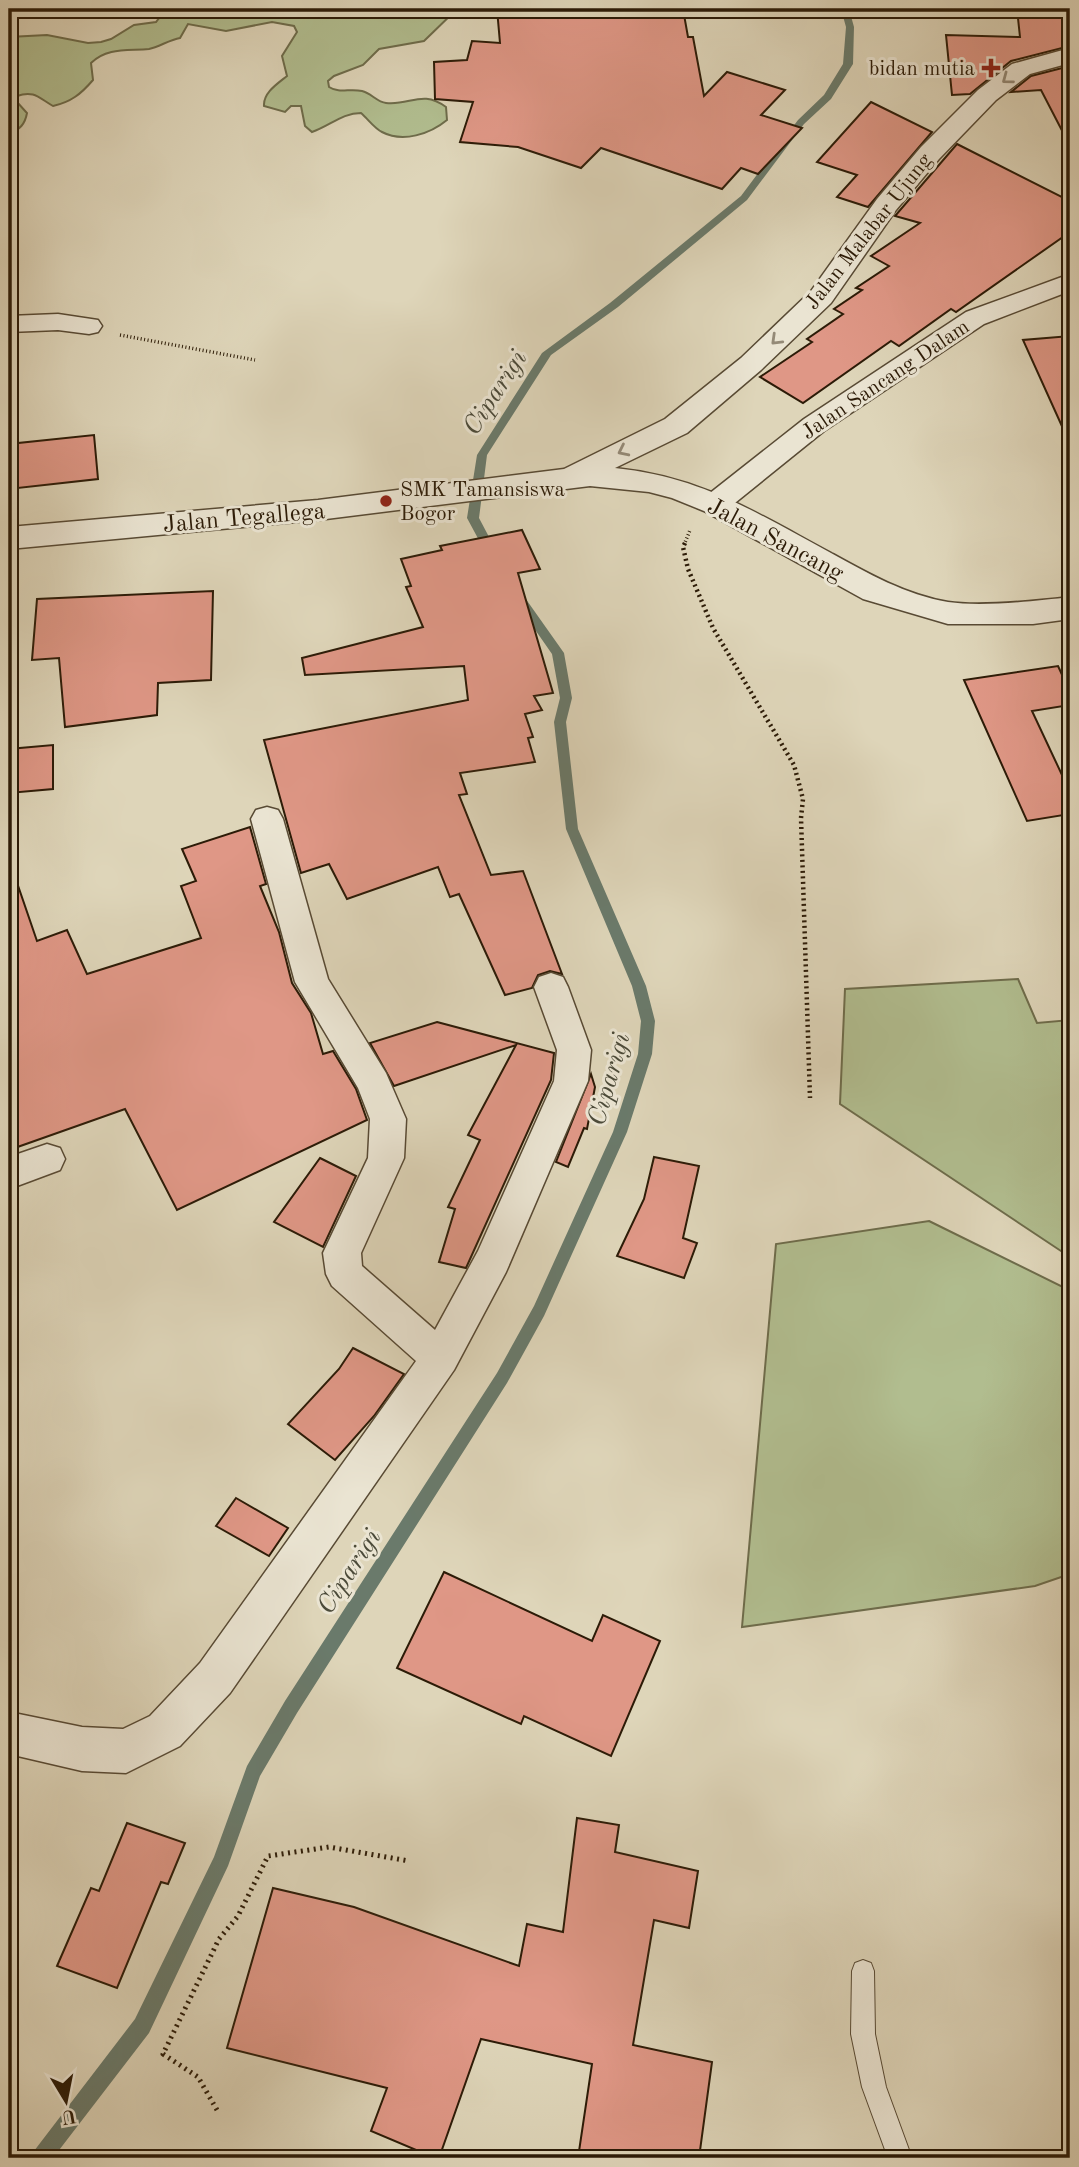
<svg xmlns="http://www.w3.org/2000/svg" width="1079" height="2167" viewBox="0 0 1079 2167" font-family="'Old Standard TT',serif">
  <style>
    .green { fill: #b1bd8f; stroke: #6e6c4b; stroke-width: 2 }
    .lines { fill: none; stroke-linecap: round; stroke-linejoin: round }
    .stream { fill: #6a7a6b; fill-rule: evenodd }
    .building { fill: #df9786; stroke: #2c1b07; stroke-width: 2 }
    .service-casing { stroke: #584a34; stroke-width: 2 }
    .minor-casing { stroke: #584a34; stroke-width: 3 }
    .tertiary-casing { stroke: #584a34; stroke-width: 3 }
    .path-far2 { stroke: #2c1b07; stroke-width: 3.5; stroke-dasharray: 1 2.5; stroke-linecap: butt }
    .path-far1 { stroke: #2c1b07; stroke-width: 4.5; stroke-dasharray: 2 3.5; stroke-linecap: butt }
    .path { stroke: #2c1b07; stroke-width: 5; stroke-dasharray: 2 4.5; stroke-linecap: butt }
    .service { fill: #eae4d2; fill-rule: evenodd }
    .minor { fill: #eae4d2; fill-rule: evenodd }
    .tertiary { fill: #eae4d2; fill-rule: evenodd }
    .oneway { stroke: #948a77 }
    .poi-dot { fill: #8f2418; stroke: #eae4d2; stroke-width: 2.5 }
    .labels { text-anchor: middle; stroke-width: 6; stroke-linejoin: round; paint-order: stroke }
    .far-poi-label { font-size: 21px; fill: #2c1b07; stroke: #eae4d2; text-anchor: end }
    .far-street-label { font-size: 21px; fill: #2c1b07; stroke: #eae4d2 }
    .street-label { font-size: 24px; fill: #2c1b07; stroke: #eae4d2 }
    .water-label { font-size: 26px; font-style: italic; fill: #4b4a39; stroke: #eae4d2 }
  </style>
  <rect width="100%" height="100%" fill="#ded5b9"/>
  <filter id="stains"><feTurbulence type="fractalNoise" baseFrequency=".00286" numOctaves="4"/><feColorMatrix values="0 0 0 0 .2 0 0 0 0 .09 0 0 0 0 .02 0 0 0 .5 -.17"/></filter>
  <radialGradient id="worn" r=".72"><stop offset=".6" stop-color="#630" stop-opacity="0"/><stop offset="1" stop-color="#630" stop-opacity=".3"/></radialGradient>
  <g class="green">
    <path d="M166 9H457L424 41 379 49 363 65 334 76 328 81 329 87C340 94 349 88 362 91 371 93 377 102 386 103 410 106 422 89 446 107L447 120C430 134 403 143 382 132 374 128 368 119 361 113 342 113 330 126 312 132L305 126 301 106H291L285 112 264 106C263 93 277 84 287 76L282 56 297 32 294 26 272 22 226 31 188 24 180 38C169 40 159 47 149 49 128 51 107 47 91 63L93 80C81 94 71 102 53 106 39 98 34 90 17 96V102L27 113C25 124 20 130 9 133V37L47 35 88 43 101 42 111 39 134 25 156 22Z"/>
    <polygon points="1018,979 1037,1023 1070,1020 1070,1257 840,1104 845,989"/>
    <polygon points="929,1221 1065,1288 1070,1295 1070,1574 1035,1586 742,1627 776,1244"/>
  </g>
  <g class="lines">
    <g class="stream">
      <polygon points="841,9 849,9 854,27 853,64 831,99 804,124 747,200 618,307 551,355 487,455 479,518 498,554 496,557 488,557 467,518 477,455 542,353 610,303 741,196 798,120 824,95 843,64 846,27"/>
      <polygon points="519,594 523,595 564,653 572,698 566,722 578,829 646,986 655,1021 652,1054 627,1132 544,1316 507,1383 297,1713 260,1776 228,1866 149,2033 53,2158 32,2158 34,2151 135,2019 214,1857 247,1766 285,1701 497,1373 534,1306 613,1132 638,1054 641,1021 632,986 566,829 554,722 560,698 552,654 513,598"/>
    </g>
  </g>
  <g class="building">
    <polygon points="497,9 551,9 552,13 683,9 688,37 693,37 704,96 727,72 785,90 761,115 802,128 758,174 741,168 722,189 601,148 581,168 518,147 460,142 473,102 435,99 434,62 467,60 472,41 500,43"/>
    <polygon points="1017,9 1070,9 1070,46 1011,61 970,94 952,95 946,35 1020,37"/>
    <polygon points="1070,66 1070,146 1041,90 1011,92 1031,76"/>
    <polygon points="871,102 932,132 868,207 837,197 857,175 817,162"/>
    <polygon points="957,144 1070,201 1070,232 956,312 951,309 899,346 891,341 803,403 760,377 812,342 807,339 843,314 834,309 862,290 856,288 889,266 871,256 920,223 895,216"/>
    <polygon points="1070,336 1070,444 1023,340"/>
    <polygon points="94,435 98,479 9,489 9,444"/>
    <polygon points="522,530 540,569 518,573 553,693 534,696 542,710 525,714 533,737 528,738 535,762 460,773 467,794 459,795 491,875 523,871 562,974 550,971 538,975 532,988 505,995 459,894 450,897 438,867 347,899 329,864 301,873 264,740 468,700 464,666 305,675 302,658 423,627 406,587 411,586 401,559 442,550 440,546"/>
    <polygon points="213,591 211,680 158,683 157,715 65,727 59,658 32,660 37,599"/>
    <polygon points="1058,666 1070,692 1070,705 1032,711 1070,792 1070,814 1027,821 964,680"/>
    <polygon points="53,745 53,789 9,793 9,749"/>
    <polygon points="250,827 266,884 260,886 279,932 292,983 311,1013 323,1054 333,1051 356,1089 367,1120 177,1210 125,1109 9,1150 9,878 15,877 37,941 67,930 87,974 201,938 181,886 196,881 182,849"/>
    <polygon points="437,1022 554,1053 551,1080 466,1268 439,1262 455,1209 448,1207 480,1140 468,1135 516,1045 394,1086 370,1043"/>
    <polygon points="591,1074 595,1087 587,1129 584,1128 568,1167 556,1162"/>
    <polygon points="654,1157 699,1166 683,1238 697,1243 684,1278 617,1256 644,1199"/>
    <polygon points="320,1158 356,1176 323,1247 274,1222"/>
    <polygon points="353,1348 404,1374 374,1416 335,1460 288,1424 339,1369"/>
    <polygon points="236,1498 288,1528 269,1556 216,1526"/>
    <polygon points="444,1572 592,1641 603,1615 660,1641 611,1756 524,1716 521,1724 397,1668"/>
    <polygon points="577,1818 619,1825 615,1852 698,1871 689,1928 654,1920 633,2045 712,2062 699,2158 578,2158 592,2064 481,2039 439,2158 435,2158 371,2131 387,2088 227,2048 273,1888 354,1907 519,1966 527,1924 563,1932"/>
    <polygon points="127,1823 185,1843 168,1884 161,1882 117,1988 57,1966 91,1888 99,1891"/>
  </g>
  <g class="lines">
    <defs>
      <polygon id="service" points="863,1960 871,1963 874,1971 875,2034 886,2087 912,2158 888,2158 862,2087 851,2034 852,1971 855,1963"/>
      <g id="minor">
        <polygon points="1070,274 1070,291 984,324 824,431 725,511 715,513 705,511 701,504 705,497 804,419 966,312"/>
        <polygon points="58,314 98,320 102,326 98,332 89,334 58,330 9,332 9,316"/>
        <polygon points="267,807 278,810 283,819 328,979 386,1073 406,1119 404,1158 361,1253 362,1266 435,1330 478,1251 554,1081 557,1050 534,987 539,977 551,973 563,977 568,987 591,1050 588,1081 506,1272 454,1370 230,1693 180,1746 126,1773 82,1771 9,1754 9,1712 82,1727 123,1729 150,1716 200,1663 416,1361 332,1286 326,1274 323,1253 368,1158 370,1119 358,1088 295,982 251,819 256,810"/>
        <polygon points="47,1144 60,1148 65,1159 60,1170 9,1189 9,1157"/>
      </g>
      <path id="tertiary" d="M1070 48V63L1030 74 996 100 939 159 896 210 831 303 761 370 687 433 615 468C703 477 756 513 831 553 867 573 906 595 948 602 982 607 1036 601 1070 597V619L1033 624H948L863 599 704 511 672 498 649 492 590 486 318 520 9 549V527L318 500 564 469 665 419 741 358 811 291 877 199 921 147 978 90 1012 64Z"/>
    </defs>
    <use href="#service" class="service-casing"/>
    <use href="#minor" class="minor-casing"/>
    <use href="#tertiary" class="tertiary-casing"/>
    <g class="path-far2">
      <polyline points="120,335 255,360"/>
      <polyline points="684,545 690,530"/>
    </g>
    <polyline class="path-far1" points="685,543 683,547 688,569 713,628 794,765 803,799 801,818 810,1098"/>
    <polyline class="path" points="217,2110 198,2077 163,2054 219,1939 238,1916 268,1856 329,1847 409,1861"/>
    <use href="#service" class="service"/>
    <use href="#minor" class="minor"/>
    <use href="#tertiary" class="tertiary"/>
  </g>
  <defs><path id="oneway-chevron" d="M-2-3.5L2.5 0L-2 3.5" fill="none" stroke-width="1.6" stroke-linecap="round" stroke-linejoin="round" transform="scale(1.75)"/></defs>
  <g class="oneway">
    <use href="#oneway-chevron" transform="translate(1007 79) rotate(143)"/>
    <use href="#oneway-chevron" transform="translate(776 340) rotate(136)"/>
    <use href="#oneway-chevron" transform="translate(623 451) rotate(154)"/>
  </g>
  <g class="poi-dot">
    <path d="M987.5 57.5h7v7h7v7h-7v7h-7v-7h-7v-7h7z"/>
    <circle cx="386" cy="501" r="7"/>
  </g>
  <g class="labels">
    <g class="far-poi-label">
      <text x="975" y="75">bidan mutia</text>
      <text x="400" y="496" text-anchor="start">SMK Tamansiswa<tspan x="400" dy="24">Bogor</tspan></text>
    </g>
    <g class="far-street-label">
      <text transform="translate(868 231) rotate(-52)" y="7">Jalan Malabar Ujung</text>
      <text transform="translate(885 379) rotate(-34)" y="7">Jalan Sancang Dalam</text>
    </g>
    <g class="street-label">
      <text transform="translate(244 517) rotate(-5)" y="8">Jalan Tegallega</text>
      <text transform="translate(776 539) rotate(28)" y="8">Jalan Sancang</text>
    </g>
    <g class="water-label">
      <text transform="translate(494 392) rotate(-57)" y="9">Ciparigi</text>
      <text transform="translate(608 1079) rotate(-74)" y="9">Ciparigi</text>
      <text transform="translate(348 1571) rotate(-57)" y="9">Ciparigi</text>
    </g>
  </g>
  <rect width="1079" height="2167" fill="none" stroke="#ded5b9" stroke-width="35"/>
  <rect x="10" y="10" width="1058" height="2146" fill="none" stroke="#2c1b07" stroke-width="3.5"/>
  <rect x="18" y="18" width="1044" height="2132" fill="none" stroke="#2c1b07" stroke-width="2"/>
  <g transform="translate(66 2101) rotate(170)" stroke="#eae4d2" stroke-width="5" paint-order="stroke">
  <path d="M0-5L12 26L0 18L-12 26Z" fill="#2c1b07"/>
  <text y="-10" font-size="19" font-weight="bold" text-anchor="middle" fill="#2c1b07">U</text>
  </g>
  <rect width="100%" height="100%" filter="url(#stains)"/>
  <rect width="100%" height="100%" fill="url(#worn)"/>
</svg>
